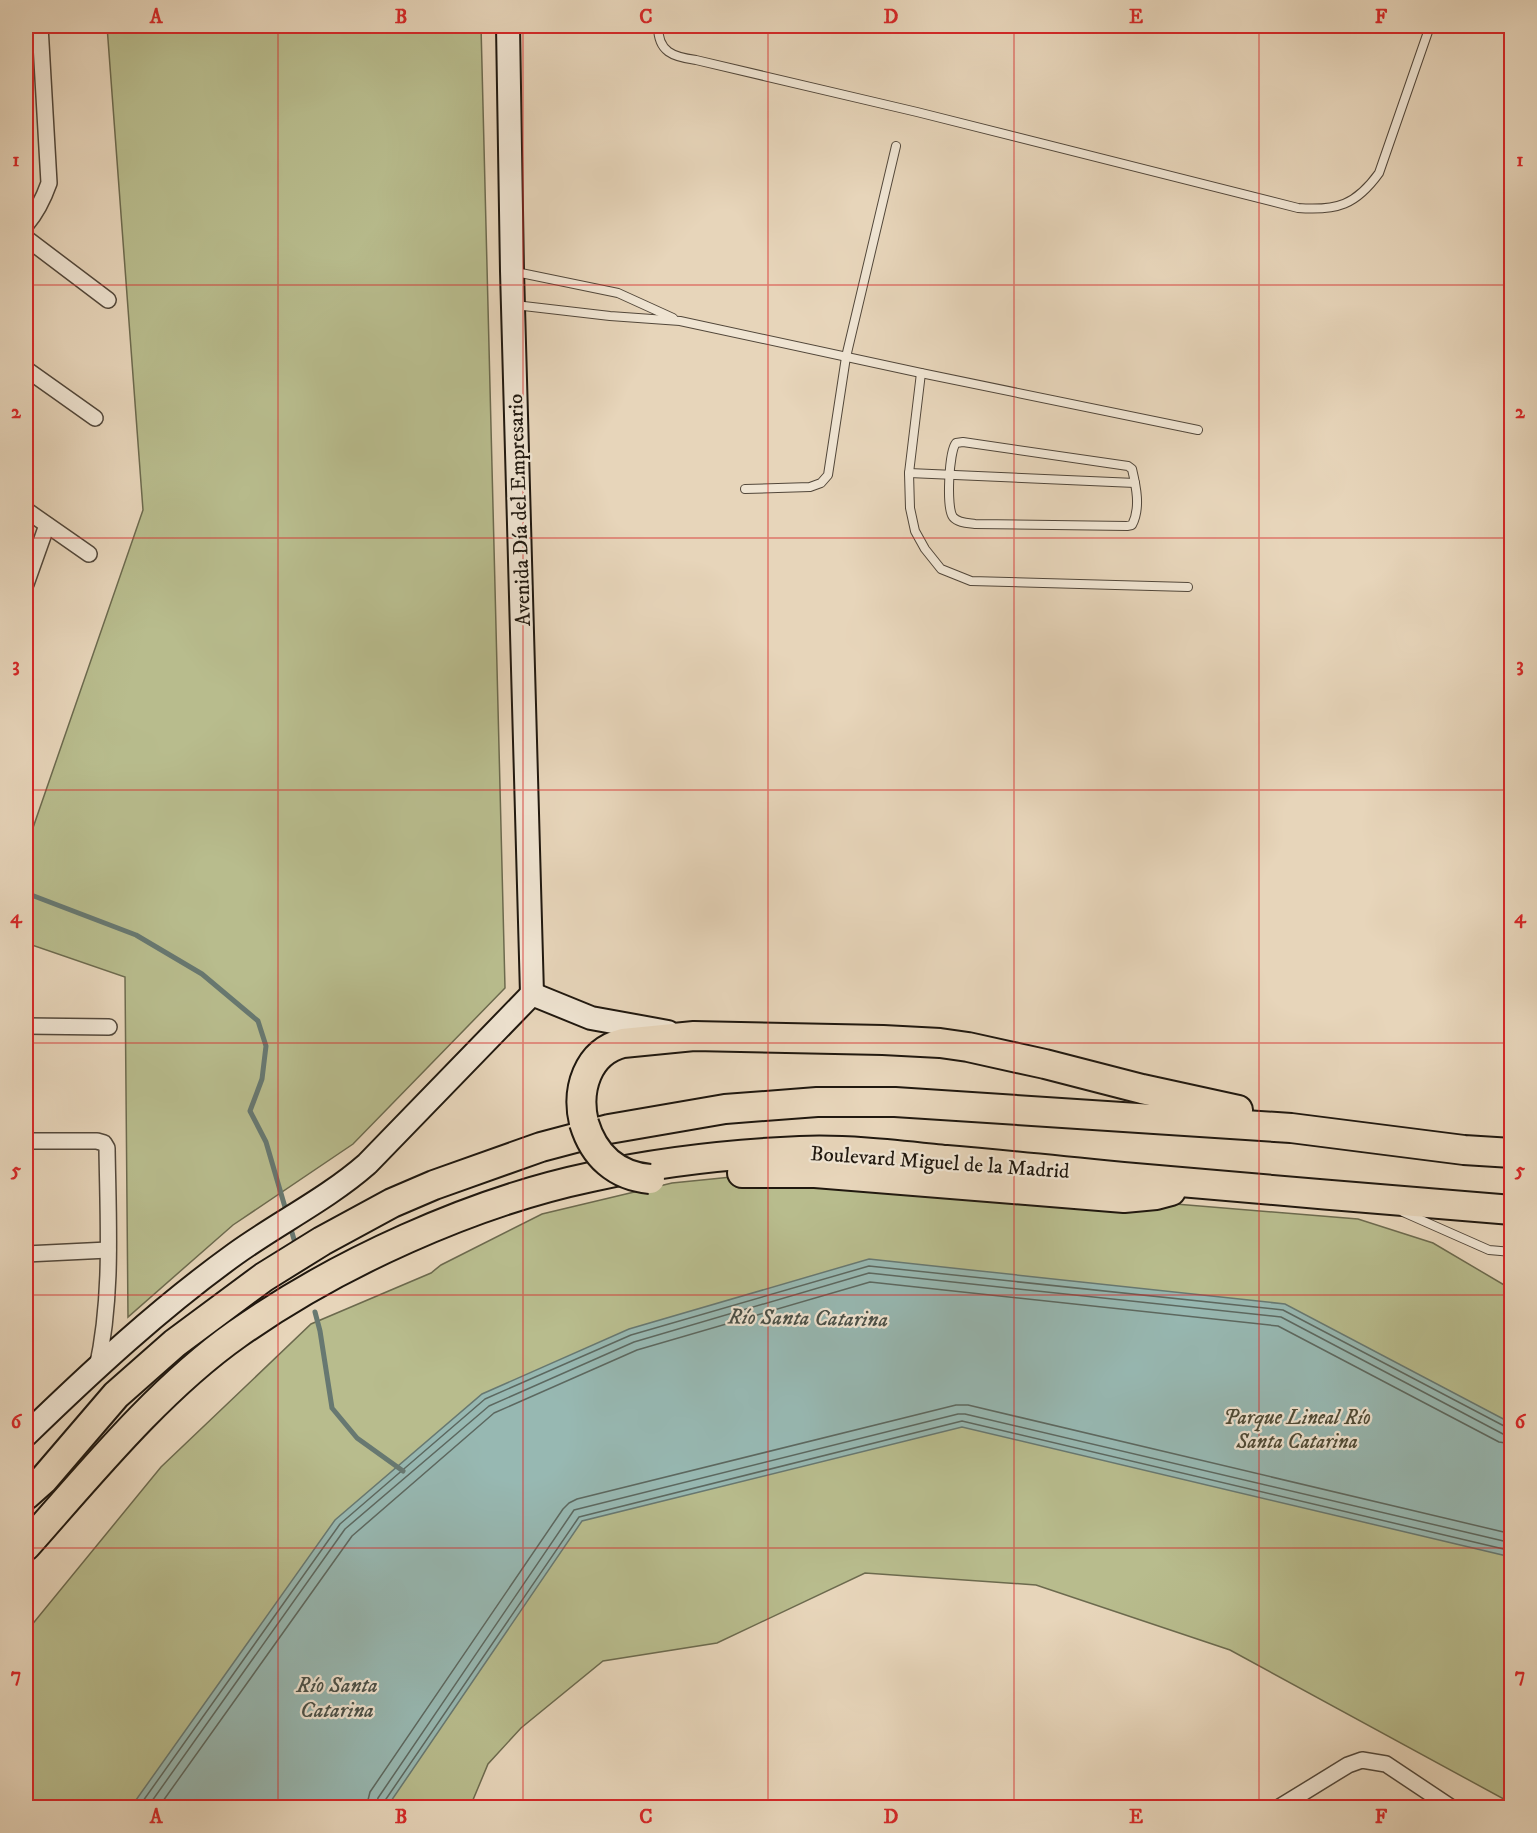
<svg xmlns="http://www.w3.org/2000/svg" width="1537" height="1833" viewBox="0 0 1537 1833" font-family="'IM FELL DW Pica',serif">
  <style>
    .green { fill: #b8bc8d; stroke: #6c6a4e; stroke-width: 1.5 }
    .water { fill: #97b8b2; stroke: #677871; stroke-width: 1.5 }
    .lines { fill: none; stroke-linecap: round; stroke-linejoin: round }
    .shore { stroke: #5c6860; stroke-width: 1.5 }
    .stream { stroke: #677871; stroke-width: 5 }
    .lane-casing { stroke: #52473a; stroke-width: 10 }
    .street-casing { stroke: #52473a; stroke-width: 18 }
    .secondary-casing { stroke: #20180f; stroke-width: 26 }
    .highway-casing { stroke: #20180f; stroke-width: 32 }
    .lane { stroke: #efe4d2; stroke-width: 8 }
    .street { stroke: #efe4d2; stroke-width: 15 }
    .secondary { stroke: #efe4d2; stroke-width: 22 }
    .highway { stroke: #e7d5ba; stroke-width: 28 }
    .highway-bridge-casing { stroke: #20180f; stroke-width: 32; stroke-linecap: butt }
    .highway-bridge { stroke: #e7d5ba; stroke-width: 28 }
    .grid { fill: none; stroke: #d62828; stroke-width: 1.5; stroke-opacity: 0.55 }
    .labels { text-anchor: middle; stroke-width: 4.5; stroke-linejoin: round; paint-order: stroke }
    .street-label { font-size: 21px; fill: #20180f; stroke: #efe4d2 }
    .park-label { font-size: 21px; font-style: italic; fill: #4e4935; stroke: #efe4d2 }
    .water-label { font-size: 22px; font-style: italic; fill: #4a5048; stroke: #efe4d2 }
    .neatline { fill: none; stroke: #d62828; stroke-width: 2 }
    .grid-label { font-size: 20px; text-anchor: middle; font-weight: bold; fill: #d62828 }
  </style>
  <rect width="100%" height="100%" fill="#e7d5ba"/>
  <filter id="stains"><feTurbulence type="fractalNoise" baseFrequency=".00333" numOctaves="4"/><feColorMatrix values="0 0 0 0 .2 0 0 0 0 .09 0 0 0 0 .02 0 0 0 .5 -.17"/></filter>
  <radialGradient id="worn" r=".72"><stop offset=".6" stop-color="#630" stop-opacity="0"/><stop offset="1" stop-color="#630" stop-opacity=".3"/></radialGradient>
  <g class="green">
    <polygon points="107,26 481,26 505,988 353,1144 233,1225 128,1317 125,977 26,943 26,848 143,510"/>
    <polygon points="1511,823 1511,1071 1507,1071"/>
    <polygon points="771,1173 1079,1196 1358,1219 1433,1243 1511,1289 1511,1803 1230,1650 1036,1585 865,1573 717,1643 603,1661 521,1728 488,1764 470,1807 26,1808 26,1632 161,1467 311,1324 431,1273 441,1265 542,1214 672,1183"/>
  </g>
  <polygon class="water" points="869,1259 1285,1304 1511,1423 1511,1557 962,1427 582,1521 387,1807 131,1807 335,1520 482,1394 629,1329"/>
  <g class="lines">
    <g class="shore">
      <polyline points="138,1808 340,1524 485,1399 631,1335 869,1266 1283,1310 1506,1427 1512,1428"/>
      <polyline points="147,1808 345,1529 489,1406 634,1342 869,1273 1281,1317 1503,1434 1512,1435"/>
      <polyline points="158,1808 352,1536 494,1413 637,1350 870,1282 1278,1326 1499,1442 1512,1444"/>
      <polyline points="366,1808 370,1792 563,1509 569,1503 577,1499 956,1405 968,1405 1512,1534"/>
      <polyline points="375,1808 378,1798 574,1510 958,1414 965,1414 1512,1543"/>
      <polyline points="383,1808 384,1802 579,1517 962,1421 1512,1551"/>
    </g>
    <g class="stream">
      <polyline points="26,893 136,935 202,974 258,1021 266,1046 262,1079 250,1111 266,1142 287,1214"/>
      <polyline points="290,1226 296,1246"/>
      <polyline points="315,1312 320,1331 332,1408 357,1438 403,1471"/>
    </g>
    <defs>
      <g id="lane">
        <path d="M658 26C658 52 673 57 696 60L917 112 1298 208C1337 211 1356 205 1379 173L1430 26"/>
        <polyline points="516,272 618,293 673,318"/>
        <polyline points="515,305 610,316 680,321 921,373 1198,430"/>
        <polyline points="921,373 909,473 910,508 915,531 925,549 941,569 971,581 1188,587"/>
        <path d="M963 442 1128 466 1132 469C1136 486 1141 508 1132 525L1127 526 975 524C968 523 958 523 953 517 946 508 949 451 956 443Z"/>
        <polyline points="909,473 1135,483"/>
        <polyline points="745,489 810,487 821,483 828,475 846,357 896,146"/>
        <polyline points="1403,1212 1489,1250 1512,1252"/>
      </g>
      <g id="street">
        <path d="M26 225C37 212 43 200 49 183L40 26"/>
        <polyline points="26,238 108,300"/>
        <polyline points="26,369 95,418"/>
        <polyline points="26,510 89,554"/>
        <polyline points="26,584 47,525"/>
        <polyline points="26,1026 109,1027"/>
        <path d="M26 1141H97L104 1143 107 1148C108 1220 113 1296 97 1368"/>
        <polyline points="26,1254 108,1250"/>
        <polyline points="1278,1808 1348,1765 1362,1760 1386,1764 1452,1808"/>
      </g>
      <g id="secondary">
        <polyline points="508,26 512,271 532,994"/>
        <polyline points="532,994 591,1018 668,1032"/>
        <path d="M26 1435C92 1371 160 1308 235 1254 278 1223 327 1199 367 1164L532 994"/>
      </g>
      <g id="highway">
        <path d="M584 1123C576 1090 587 1052 623 1043L694 1036 883 1040 940 1043 968 1047 1045 1064 1142 1089 1238 1110"/>
        <polyline points="742,1173 815,1173 1124,1198 1156,1195 1171,1191"/>
        <polyline points="26,1495 44,1479 116,1395 175,1343 264,1277 322,1241 392,1203 434,1185 541,1147 609,1129 725,1109 817,1102 895,1102 1291,1128 1464,1150 1512,1153"/>
        <path d="M26 1546C89 1475 159 1389 237 1334 336 1264 472 1202 591 1177 659 1162 731 1154 800 1151 848 1149 898 1155 946 1160 1005 1165 1064 1171 1123 1177 1253 1189 1382 1199 1512 1210"/>
      </g>
    </defs>
    <use href="#lane" class="lane-casing"/>
    <use href="#street" class="street-casing"/>
    <use href="#secondary" class="secondary-casing"/>
    <use href="#highway" class="highway-casing"/>
    <use href="#lane" class="lane"/>
    <use href="#street" class="street"/>
    <use href="#secondary" class="secondary"/>
    <use href="#highway" class="highway"/>
    <defs>
      <path id="highway-bridge" d="M584 1123C594 1156 616 1176 650 1179"/>
    </defs>
    <use href="#highway-bridge" class="highway-bridge-casing"/>
    <use href="#highway-bridge" class="highway-bridge"/>
  </g>
  <path class="grid" d="M278 26V1808M523 26V1808M768 26V1808M1014 26V1808M1259 26V1808M26 285H1512M26 538H1512M26 790H1512M26 1043H1512M26 1295H1512M26 1548H1512"/>
  <g class="labels">
    <g class="street-label">
      <text transform="translate(519 510) rotate(-92)" y="7">Avenida Día del Empresario</text>
      <text transform="translate(940 1162) rotate(4)" y="7">Boulevard Miguel de la Madrid</text>
    </g>
    <g class="park-label">
      <text x="1297" y="1424">Parque Lineal Río<tspan x="1297" dy="24">Santa Catarina</tspan></text>
    </g>
    <g class="water-label">
      <text transform="translate(808 1317) rotate(1)" y="8">Río Santa Catarina</text>
      <text x="337" y="1692">Río Santa<tspan x="337" dy="25">Catarina</tspan></text>
    </g>
  </g>
  <rect width="1537" height="1833" fill="none" stroke="#e7d5ba" stroke-width="66"/>
  <rect x="33" y="33" width="1471" height="1767" class="neatline"/>
  <g class="grid-label">
    <text x="156" y="23">A</text>
    <text x="401" y="23">B</text>
    <text x="646" y="23">C</text>
    <text x="891" y="23">D</text>
    <text x="1136" y="23">E</text>
    <text x="1381" y="23">F</text>
    <text x="16" y="166">1</text>
    <text x="1520" y="166">1</text>
    <text x="16" y="418">2</text>
    <text x="1520" y="418">2</text>
    <text x="16" y="671">3</text>
    <text x="1520" y="671">3</text>
    <text x="16" y="923">4</text>
    <text x="1520" y="923">4</text>
    <text x="16" y="1176">5</text>
    <text x="1520" y="1176">5</text>
    <text x="16" y="1428">6</text>
    <text x="1520" y="1428">6</text>
    <text x="16" y="1681">7</text>
    <text x="1520" y="1681">7</text>
    <text x="156" y="1823">A</text>
    <text x="401" y="1823">B</text>
    <text x="646" y="1823">C</text>
    <text x="891" y="1823">D</text>
    <text x="1136" y="1823">E</text>
    <text x="1381" y="1823">F</text>
  </g>
  <rect width="100%" height="100%" filter="url(#stains)"/>
  <rect width="100%" height="100%" fill="url(#worn)"/>
</svg>
